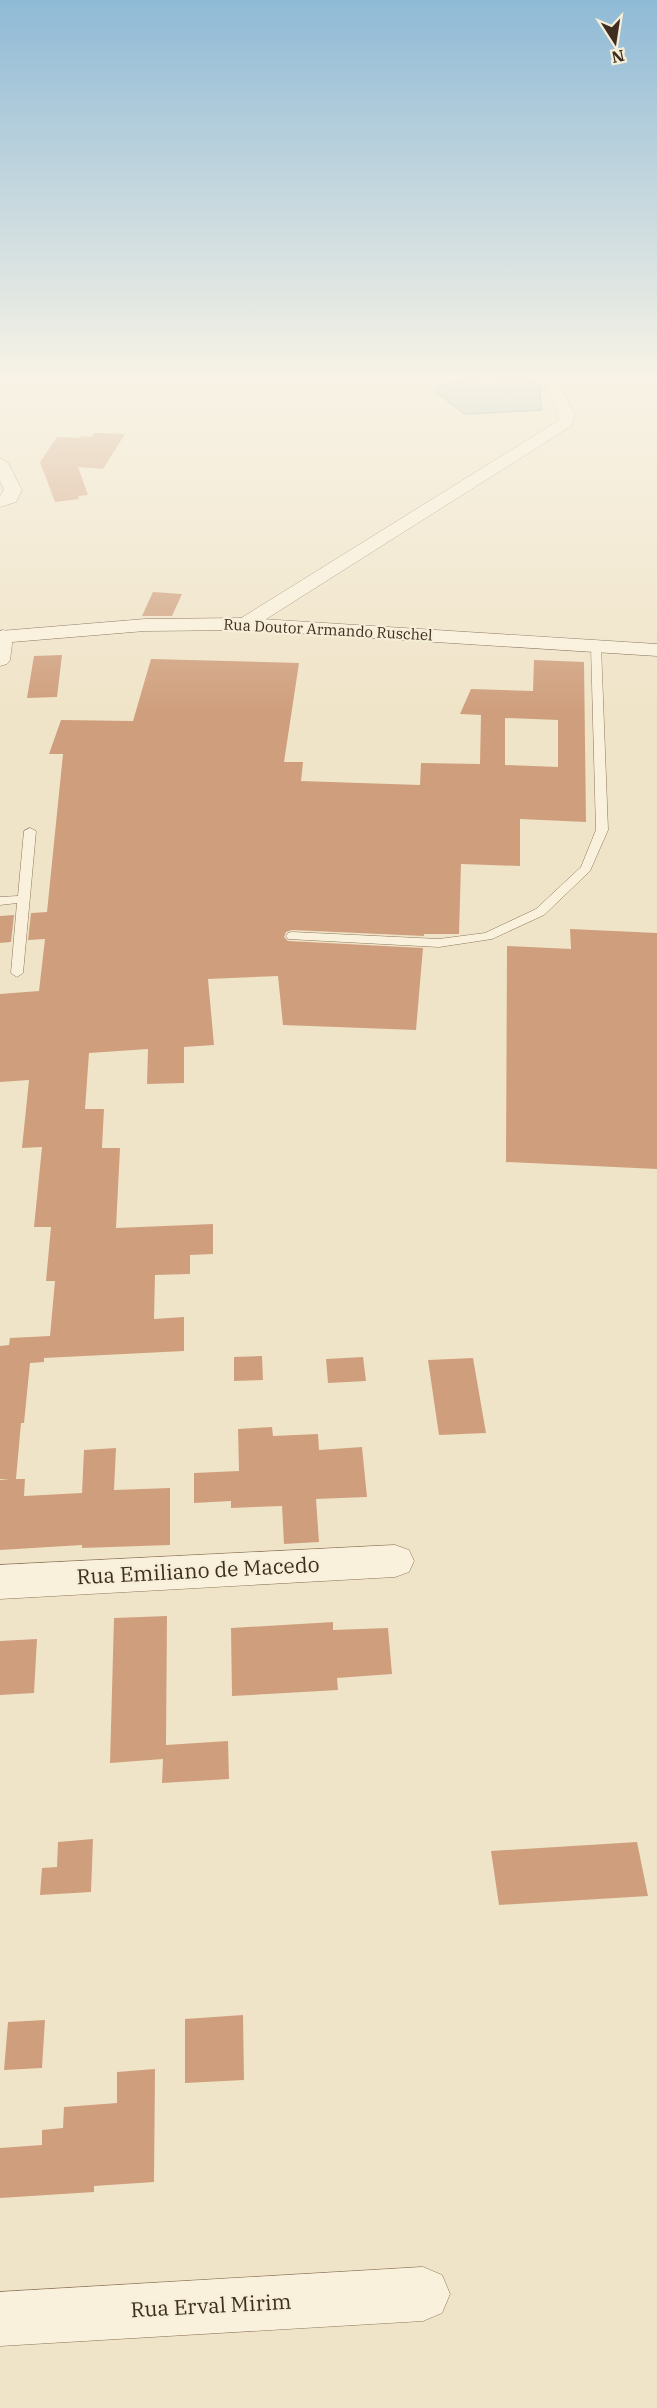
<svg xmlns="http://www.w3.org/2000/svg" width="657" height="2408" viewBox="0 0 657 2408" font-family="'IBM Plex Serif',serif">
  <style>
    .water { fill: #a9c4bc; stroke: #6f938a; stroke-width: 1.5 }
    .building { fill: #cf9f7d; fill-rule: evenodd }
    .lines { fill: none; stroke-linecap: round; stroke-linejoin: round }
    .service-casing { stroke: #8d765c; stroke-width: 1 }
    .minor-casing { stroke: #8d765c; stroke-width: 1 }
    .secondary-casing { stroke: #6f573f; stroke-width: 1 }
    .service { fill: #faf1dc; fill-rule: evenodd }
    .minor { fill: #faf1dc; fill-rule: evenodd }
    .secondary { fill: #faf1dc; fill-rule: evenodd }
    .labels { text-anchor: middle; stroke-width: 4.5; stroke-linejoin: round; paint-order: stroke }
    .far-street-label { font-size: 15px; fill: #3d2e20; stroke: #f7eed8 }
    .near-street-label { font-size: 21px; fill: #3d2e20; stroke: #f7eed8 }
  </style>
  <rect width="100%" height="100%" fill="#f0e4c8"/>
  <polygon class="water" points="481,376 535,381 540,386 541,410 465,414 435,391 444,385"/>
  <g class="building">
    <polygon points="94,433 125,434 103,469 78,467 88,495 78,496 79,499 55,502 40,462 57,437 80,438 81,436 91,437"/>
    <polygon points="153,592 182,594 172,616 142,616"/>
    <polygon points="62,655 57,697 27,698 34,656"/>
    <path d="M151 659 299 663 284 762H303L301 781 420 785 421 763 480 764 481 715 460 714 471 689 533 691 534 660 584 662 586 822 520 819V866L461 864 459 934H424V936L292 930 286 932 284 937 288 941 423 948 416 1030 283 1025 278 976 208 979 214 1045 184 1047V1083L147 1084 148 1049 89 1053 85 1109H104L102 1148H120L116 1228 213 1224V1254L190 1255V1274L155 1275 154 1319 184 1317V1351L44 1358V1362L30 1363 24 1423H21L16 1479H25L24 1496 82 1493 84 1450 116 1448 114 1490 170 1488V1545L82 1548V1545L0 1550V1480H9L0 1479V1346L9 1345 10 1338 50 1336 55 1281H46L51 1227H34L42 1147 22 1148 29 1080 0 1082V994L39 991 45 939 28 940 31 913 47 912 63 754H49L61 720 133 721ZM505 718 558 720V767L505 765Z"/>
    <polygon points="14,915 11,942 0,943 0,916"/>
    <polygon points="570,929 657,933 657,1169 506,1162 507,946 571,949"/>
    <polygon points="262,1356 263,1380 234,1381 234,1357"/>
    <polygon points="363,1357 366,1381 328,1383 326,1359"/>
    <polygon points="473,1358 486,1433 439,1435 428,1360"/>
    <polygon points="272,1427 273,1436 318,1434 319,1450 362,1447 367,1497 316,1499 319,1542 284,1544 282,1506 231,1508 231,1501 194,1503 194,1473 239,1471 238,1429"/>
    <polygon points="167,1616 166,1745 228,1741 229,1779 162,1783 163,1759 110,1763 114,1618"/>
    <polygon points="333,1622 333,1630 388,1628 392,1674 337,1678 338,1690 232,1696 231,1628"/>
    <polygon points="37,1639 34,1693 0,1695 0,1641"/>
    <polygon points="93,1839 91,1892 40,1895 42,1868 57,1867 58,1842"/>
    <polygon points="637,1842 648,1896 499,1905 491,1851"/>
    <polygon points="243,2015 244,2080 185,2083 185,2019"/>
    <polygon points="45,2020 42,2068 4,2070 8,2022"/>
    <polygon points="155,2069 154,2182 94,2186 94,2192 0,2198 0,2148 42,2145 42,2130 63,2128 64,2107 117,2103 117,2072"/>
  </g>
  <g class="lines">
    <defs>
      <g id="service">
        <polygon points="596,643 601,646 608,830 590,871 544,915 492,939 439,947 288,939 286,936 288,933 292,932 439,939 485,933 536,909 581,867 596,830 591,646"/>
        <polygon points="30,828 36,831 23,973 17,977 11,973 17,903 0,905 0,897 18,896 24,831"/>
      </g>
      <g id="minor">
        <polygon points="540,373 555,373 575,416 571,426 252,628 238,628 235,624 238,620 558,421 559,416"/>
        <polygon points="0,458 8,463 22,490 16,502 0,507 0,496 4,490 0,481"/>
        <polygon points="3,630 10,632 13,636 10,660 7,664 0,666 0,631"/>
        <polygon points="395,1545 409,1550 414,1561 409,1572 395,1577 0,1599 0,1565"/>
        <polygon points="423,2267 442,2275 450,2294 442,2313 423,2321 0,2346 0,2292"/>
      </g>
      <polygon id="secondary" points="245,618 657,644 657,656 245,630 145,631 0,643 0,631 145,619"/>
    </defs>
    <use href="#service" class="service-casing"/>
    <use href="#minor" class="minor-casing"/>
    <use href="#secondary" class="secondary-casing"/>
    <use href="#service" class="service"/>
    <use href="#minor" class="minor"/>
    <use href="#secondary" class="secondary"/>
  </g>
  <linearGradient id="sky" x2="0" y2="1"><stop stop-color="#8fbad6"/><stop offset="0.53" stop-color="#f8f3e6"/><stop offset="1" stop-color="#f8f3e6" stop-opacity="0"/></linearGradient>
  <rect width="657" height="710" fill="url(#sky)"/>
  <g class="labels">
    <g class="far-street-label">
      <text transform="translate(328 630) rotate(3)" y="5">Rua Doutor Armando Ruschel</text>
    </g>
    <g class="near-street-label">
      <text transform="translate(198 1571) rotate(-3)" y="7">Rua Emiliano de Macedo</text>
      <text transform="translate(211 2306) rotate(-3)" y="7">Rua Erval Mirim</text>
    </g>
  </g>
  <g transform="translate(615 42) rotate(168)" stroke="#f7eed8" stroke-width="4.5" paint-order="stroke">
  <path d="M0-4.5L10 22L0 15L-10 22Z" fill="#3d2e20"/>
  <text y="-9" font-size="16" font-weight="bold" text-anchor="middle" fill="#3d2e20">N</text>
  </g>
</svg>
